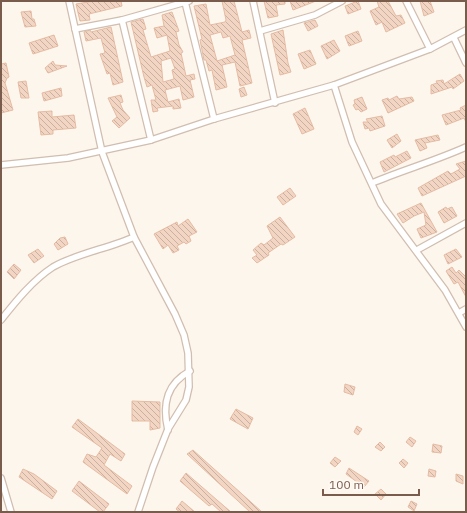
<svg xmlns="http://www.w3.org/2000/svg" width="467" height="513" viewBox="0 0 467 513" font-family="'IBM Plex Sans',sans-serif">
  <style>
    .building { fill: url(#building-back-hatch); stroke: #e6bba3; fill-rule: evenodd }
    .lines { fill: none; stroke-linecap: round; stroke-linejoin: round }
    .street-casing { stroke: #d1beb0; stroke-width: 8 }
    .street { stroke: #fff; stroke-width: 5.5 }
  </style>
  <defs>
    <pattern id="building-back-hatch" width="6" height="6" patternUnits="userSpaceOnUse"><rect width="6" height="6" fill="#f3d5c3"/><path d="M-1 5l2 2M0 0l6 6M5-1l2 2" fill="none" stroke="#cab0a1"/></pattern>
  </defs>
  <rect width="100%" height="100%" fill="#fdf6ec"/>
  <g class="building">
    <polygon points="94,1 121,1 122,6 89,14 90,20 80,21 76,4"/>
    <path d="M222 1H234L242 32 249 30 251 38 242 40 252 83 240 86 235 62 222 65 227 87 216 90 212 70 209 71 206 60H204L200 40 202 39 194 6 206 4 210 25 225 22 226 20ZM221 32 223 38 230 36 235 55 217 61 210 35Z"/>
    <polygon points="264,1 285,1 285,4 276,5 278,16 268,18"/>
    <polygon points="290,1 316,1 293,10"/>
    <polygon points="358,1 361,9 348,14 345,6"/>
    <polygon points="377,1 388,1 396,16 401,15 405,23 386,32 382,22 376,25 370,11 379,7"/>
    <polygon points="420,1 430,1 434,12 424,16"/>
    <polygon points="31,11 32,19 34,19 36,26 25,27 21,12"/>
    <path d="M172 12 179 31 176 32 179 45 183 52 181 53 186 76 194 74 195 79 190 80 194 97 183 100 180 86 165 90 168 102 179 99 181 108 173 109V106L157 108 158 111 153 112 151 100H156L152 85 147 87 144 77 131 22 143 19 146 29 143 30 151 57 170 51 167 35 157 38 154 28 164 26 162 15ZM171 58 175 69 172 70 174 79 163 82 161 61Z"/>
    <polygon points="315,20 318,26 308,31 304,23"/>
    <polygon points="111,27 123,82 113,85 110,73 107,74 100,54 105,53 101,38 86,41 84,32 90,30 91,32"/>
    <polygon points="283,30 288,63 291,72 280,75 271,34"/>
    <polygon points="358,31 362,41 349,46 345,36"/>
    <polygon points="54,35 58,46 33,54 29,43"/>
    <polygon points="334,40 340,51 327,59 321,46"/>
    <polygon points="310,50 316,64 304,69 298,54"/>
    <polygon points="53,61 55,65 67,66 48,73 45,68"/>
    <polygon points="6,63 9,77 7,78 5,83 13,110 1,113 1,64"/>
    <polygon points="460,74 464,81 453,89 452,87 431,94 431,85 437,83 436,81 443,80 444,84"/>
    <polygon points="26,81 29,98 21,98 18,82"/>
    <polygon points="244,87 247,95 241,97 239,89"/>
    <polygon points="61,88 62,96 44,101 42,93"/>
    <polygon points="121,95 123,102 120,103 123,110 130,118 119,128 112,121 117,117 108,98"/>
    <polygon points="397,96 399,99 412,97 414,101 388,113 382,100 388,98 389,100"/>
    <polygon points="362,97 367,109 361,112 358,109 356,110 353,105 355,104 354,100"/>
    <polygon points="466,105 466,122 464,118 446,125 442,115 461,110 460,108"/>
    <polygon points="305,108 314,129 302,134 293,114"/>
    <polygon points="52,111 52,117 74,115 76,128 53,130 53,134 41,135 38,112"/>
    <polygon points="382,116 385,126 370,131 369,128 365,129 363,122 368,122 366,119"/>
    <polygon points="397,134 401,141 392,148 387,140"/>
    <polygon points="438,135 440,140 425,143 427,148 420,151 415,140"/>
    <polygon points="407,151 411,158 384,172 380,162 394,155 395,157"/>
    <polygon points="466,161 466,176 422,196 418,188 448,171 451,174 460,169 456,164"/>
    <polygon points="290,188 296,196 283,205 277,197"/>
    <polygon points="421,203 437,232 421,238 417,229 426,225 424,212 414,216 403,223 397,214"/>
    <polygon points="446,207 447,209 452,207 457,216 444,223 438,212"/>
    <polygon points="280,217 295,237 283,245 281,244 268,253 269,255 257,263 252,258 257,255 253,250 261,243 264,245 273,238 267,226"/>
    <polygon points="188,219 197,232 189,236 191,241 186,244 184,242 177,246 179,250 173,253 168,245 163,249 154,234 177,222 178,226"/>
    <polygon points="65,237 68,244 58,250 54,244 60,238"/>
    <polygon points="38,249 44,256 34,263 28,255"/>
    <polygon points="456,249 462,257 448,264 444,255"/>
    <polygon points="14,264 21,270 14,279 7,272"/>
    <polygon points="452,267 456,273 459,270 466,277 466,297 458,282 454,284 446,271"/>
    <polygon points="345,384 355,387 353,395 344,392"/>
    <polygon points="132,401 160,402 160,428 150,430 150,421 132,421"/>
    <polygon points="236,409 253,418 248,429 230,419"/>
    <polygon points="78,419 125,454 121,461 110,454 104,465 132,486 127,494 83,462 87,454 96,457 102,448 72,427"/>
    <polygon points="357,426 362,429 358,435 354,432"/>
    <polygon points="410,437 416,441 412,447 406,442"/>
    <polygon points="380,442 385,447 381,451 375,447"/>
    <polygon points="433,444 442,446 441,453 432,452"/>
    <polygon points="193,450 262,512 250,512 187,454"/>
    <polygon points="335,457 341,461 335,467 330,463"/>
    <polygon points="403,459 408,463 404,468 399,463"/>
    <polygon points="349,468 369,481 364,487 346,474"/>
    <polygon points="23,469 34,474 57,491 52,499 19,477"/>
    <polygon points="429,469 436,471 435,477 428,476"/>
    <polygon points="186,473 217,500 231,512 221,512 212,504 209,506 180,481"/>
    <polygon points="456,474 463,476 463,484 456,481"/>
    <polygon points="79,481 109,504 103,512 100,512 72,491"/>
    <polygon points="381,489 386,494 381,500 375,494"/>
    <polygon points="182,501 195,512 180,512 176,509"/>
    <polygon points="411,501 417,504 414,511 408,507"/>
  </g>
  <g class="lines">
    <defs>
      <g id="street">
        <polyline points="69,1 102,152 134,237 175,314 184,335 188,353 189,387 186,400 168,429 153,467 138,512"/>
        <polyline points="253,1 275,103"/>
        <polyline points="406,1 430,49"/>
        <polyline points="185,2 214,119"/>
        <polyline points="122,20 151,140"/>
        <polyline points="75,29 122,20 189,1"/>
        <polyline points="260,31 315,15 342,1"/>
        <polyline points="454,38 466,63"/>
        <polyline points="334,85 352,142 381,204 445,290 466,327"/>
        <polyline points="1,165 68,158 151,140 214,119 334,85 430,49 466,30"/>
        <path d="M372 183C403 170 435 161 466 147"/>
        <polyline points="417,250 466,223"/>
        <polyline points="459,313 466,309"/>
        <path d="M1 320C16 301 33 280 53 267 75 254 110 248 134 237"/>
        <path d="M168 430C162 405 166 384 190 371"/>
        <polyline points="1,478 11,512"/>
      </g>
    </defs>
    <use href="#street" class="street-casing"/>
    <use href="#street" class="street"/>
  </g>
  <rect width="467" height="513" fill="none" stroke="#7a5c4d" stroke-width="4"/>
  <path d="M323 489v6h96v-6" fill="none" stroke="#7a5c4d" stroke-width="2"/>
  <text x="329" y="489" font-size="12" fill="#7a5c4d" stroke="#fffaf3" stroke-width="3" paint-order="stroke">100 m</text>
</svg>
